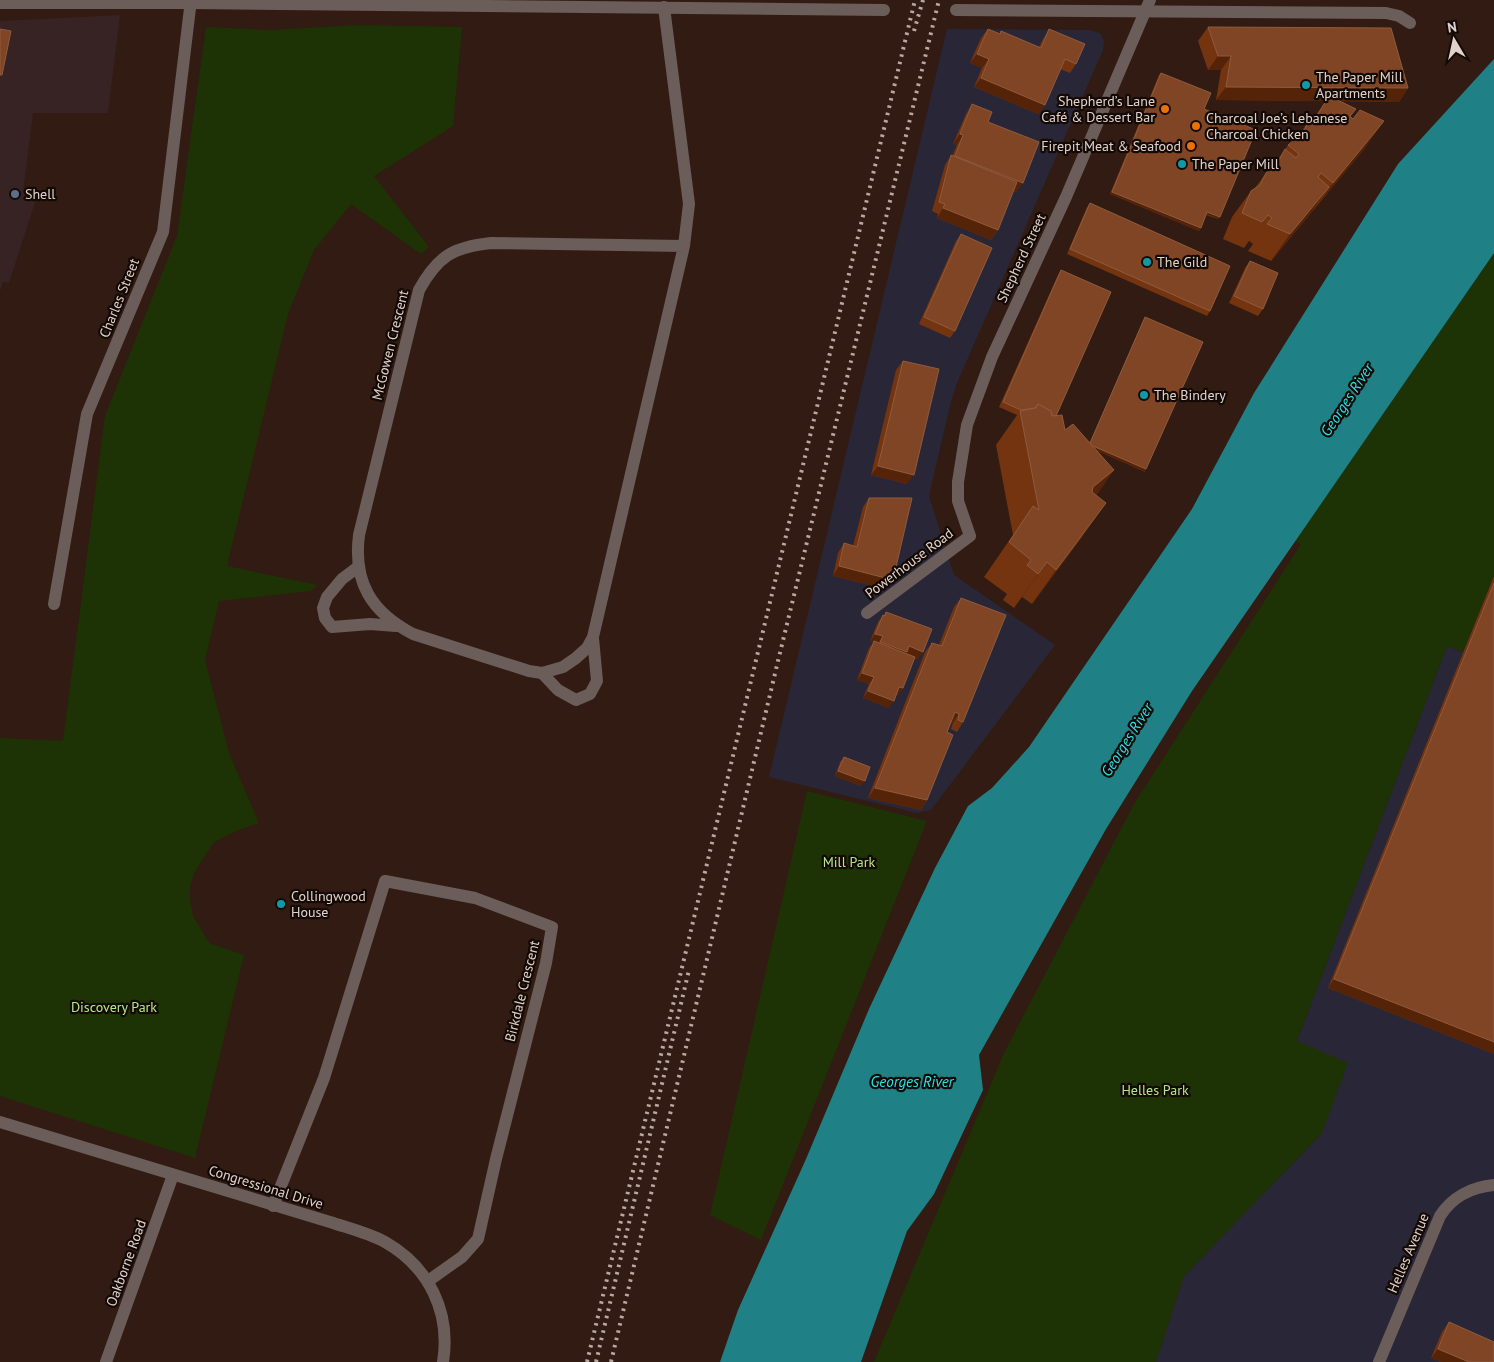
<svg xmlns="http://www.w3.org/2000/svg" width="1494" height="1362" viewBox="0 0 1494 1362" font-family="'PT Sans',sans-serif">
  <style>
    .commercial { fill: #372324 }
    .industrial { fill: #292737 }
    .green { fill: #1d3305 }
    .water { fill: #1f8185 }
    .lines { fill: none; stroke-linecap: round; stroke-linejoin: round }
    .minor { stroke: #6a5d5a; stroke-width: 12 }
    .rail { stroke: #b9a7a1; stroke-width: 4; stroke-dasharray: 2.5 5; stroke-linecap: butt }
    .wall { fill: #743410 }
    .shaded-wall { fill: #552308 }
    .building { fill: #804524; stroke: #8f5b3e }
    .culture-dot { fill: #0f9aa8; stroke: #130905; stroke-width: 2 }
    .food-dot { fill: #e8710a; stroke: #130905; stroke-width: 2 }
    .service-dot { fill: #5c6f8a; stroke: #130905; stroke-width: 2 }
    .labels { text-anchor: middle; stroke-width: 4.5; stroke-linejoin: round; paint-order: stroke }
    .poi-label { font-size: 14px; fill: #e1d1cb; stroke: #130905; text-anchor: start }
    .street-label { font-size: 14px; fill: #e1d1cb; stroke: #130905 }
    .park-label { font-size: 14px; fill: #b4e887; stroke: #130905 }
    .water-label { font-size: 15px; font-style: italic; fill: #28e4eb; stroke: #130905 }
  </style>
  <rect width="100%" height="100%" fill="#321b12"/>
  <polygon class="commercial" points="120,15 108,113 33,113 23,192 37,196 9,283 3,282 0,291 0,21"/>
  <g class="industrial">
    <polygon points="947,29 1089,30 1100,33 1104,41 1103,50 957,383 950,405 929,496 954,575 1055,645 931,810 917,813 769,777"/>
    <polygon points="1494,576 1494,1362 1156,1362 1184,1276 1322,1133 1297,1041 1447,646 1463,652"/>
  </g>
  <g class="green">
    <polygon points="358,25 462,27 453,126 374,176 429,247 421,254 351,204 314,250 288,314 227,566 317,585 311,591 219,601 205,660 229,753 259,823 236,831 214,842 195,871 190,886 190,900 193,916 209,943 244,955 195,1158 0,1096 0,738 63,741 105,416 177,236 206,27 271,30"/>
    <polygon points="1494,253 1494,576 1463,652 1447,646 1297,1041 1348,1063 1322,1133 1184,1276 1156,1362 874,1362 1004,1053 1134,804 1301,544 1295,541"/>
    <polygon points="807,791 927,821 761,1240 710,1215"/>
  </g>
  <polygon class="water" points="1494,59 1494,253 1192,691 1106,829 979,1055 983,1090 934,1194 907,1231 861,1362 720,1362 738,1310 806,1159 869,1009 935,868 968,806 992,788 1029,747 1192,509 1254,393 1398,164"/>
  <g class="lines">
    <g class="minor">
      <polyline points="0,3 191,3 884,10"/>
      <path d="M664 7 689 204 684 246 593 637 587 648 576 658 563 667 542 673 529 671 413 634C371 612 353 582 359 535L419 290C438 256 453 247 491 243L684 246"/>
      <polyline points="956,10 1386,13 1399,16 1410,23"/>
      <polyline points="358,567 342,579 327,597 323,608 325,618 332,627 370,624 396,626"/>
      <polyline points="54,604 87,414 163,232 191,0"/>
      <polyline points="867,613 970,536 958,501 958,482 967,425 992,357 1066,197 1150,0"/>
      <polyline points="542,673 558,690 576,700 590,694 597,681 593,638"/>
      <path d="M0 1122 330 1222C348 1228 369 1233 385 1242 429 1267 451 1312 443 1362"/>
      <polyline points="273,1206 324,1078 385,881 475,898 552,927 546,963 496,1159 478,1239 462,1257 428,1281"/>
      <polyline points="106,1362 173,1175"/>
      <path d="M1379 1362 1440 1216C1452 1197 1472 1187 1494 1185"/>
    </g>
    <g class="rail">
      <polyline points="914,31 923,0"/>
      <polyline points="587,1362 915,0"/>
      <polyline points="596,1362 689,970"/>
      <polyline points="611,1362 778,661 939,0"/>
    </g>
  </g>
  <g class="wall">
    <polygon points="1208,27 1408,88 1399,102 1340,101 1356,109 1350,117 1365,148 1271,261 1248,251 1253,244 1249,241 1244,248 1223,239 1232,217 1251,191 1255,188 1266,173 1270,170 1288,145 1296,139 1308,122 1315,116 1326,101 1216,100 1221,70 1208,70 1198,41"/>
    <polygon points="988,29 999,34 1001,31 1039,47 1043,39 1049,29 1076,64 1070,73 1060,69 1045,105 1038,114 974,87 982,68 970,63 981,38"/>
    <polygon points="1161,73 1204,109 1220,217 1218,219 1206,215 1199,231 1110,194 1159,75"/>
    <polygon points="972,104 988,122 1023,183 1016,192 1013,191 998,230 991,240 937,218 938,214 932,211 945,165 951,155 952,156 957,145 953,144 966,114"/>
    <polygon points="1090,203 1210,311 1207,316 1067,254 1087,207"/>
    <polygon points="961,234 955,331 950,338 919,324 956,241"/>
    <polygon points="1250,261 1263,309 1258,316 1229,303 1245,268"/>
    <polygon points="1061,270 1056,416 1065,430 1090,442 1145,317 1145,472 1098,451 1097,495 1082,537 1032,604 1022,597 1014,608 1003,600 1007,594 984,577 1013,535 996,445 1017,415 999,407 1058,275"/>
    <polygon points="903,361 907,484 871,475 896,370"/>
    <polygon points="869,498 886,589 833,576 838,553 844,543 853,546 863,507"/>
    <polygon points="1494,576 1494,1054 1328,988"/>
    <polygon points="961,598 963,722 957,732 951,729 953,723 951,723 947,732 927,800 921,810 868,798 925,652 932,643 939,645 954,607"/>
    <polygon points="886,612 918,659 914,658 898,695 896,695 889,708 863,698 869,684 857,680 869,648 874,642 870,641 878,622 883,615 884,615"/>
    <polygon points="844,757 861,786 835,776 840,762"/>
    <polygon points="1449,1322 1494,1362 1441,1362 1431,1358 1442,1332"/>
  </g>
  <g class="shaded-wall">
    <polygon points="977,54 989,59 982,68 970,63"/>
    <polygon points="1218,56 1231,56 1221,70 1208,70"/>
    <polygon points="981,78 1045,105 1038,114 974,87"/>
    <polygon points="1226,87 1408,88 1399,102 1216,100"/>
    <polygon points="1384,121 1365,148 1314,210 1333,183"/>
    <polygon points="960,134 963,135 957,145 953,144"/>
    <polygon points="955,156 1023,183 1016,192 948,165"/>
    <polygon points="1329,187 1311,213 1271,261 1290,234"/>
    <polygon points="1112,192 1201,228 1199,231 1110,194"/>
    <polygon points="943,208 998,230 991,240 937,218"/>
    <polygon points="1207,212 1220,217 1218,219 1206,214"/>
    <polygon points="1089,445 1146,469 1145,472 1088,447"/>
    <polygon points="878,466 914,475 907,484 871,475"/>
    <polygon points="1114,470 1090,505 1093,487"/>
    <polygon points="1106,503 1082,537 1032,604 1056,570"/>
    <polygon points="1047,562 1022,597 1014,608 1038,574"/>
    <polygon points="839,566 893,580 886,589 833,576"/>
    <polygon points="875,634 883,636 878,643 870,641"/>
    <polygon points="880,642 909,646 923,652 918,659 905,654 875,649"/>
    <polygon points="862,673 874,677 869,684 857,680"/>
    <polygon points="899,687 903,688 898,695 894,694"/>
    <polygon points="868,691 894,701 889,708 863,698"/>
    <polygon points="955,712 959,714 953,723 948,722"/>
    <polygon points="838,771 865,781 861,786 835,776"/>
    <polygon points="875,788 927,800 921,810 868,798"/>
    <polygon points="1334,979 1494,1042 1494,1054 1328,988"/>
    <polygon points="1438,1349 1469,1362 1441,1362 1431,1358"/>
  </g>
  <g class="building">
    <polygon points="1208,27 1391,28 1408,88 1226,87 1231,56 1218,56"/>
    <polygon points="0,29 11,31 2,75 0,75"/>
    <polygon points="988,29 1000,34 1001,31 1041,48 1049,29 1085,44 1076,64 1065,59 1045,105 981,78 989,59 977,54"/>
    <polygon points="1161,73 1211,93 1204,109 1256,130 1220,217 1207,212 1201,228 1112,192"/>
    <polygon points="1329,96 1356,109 1350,116 1353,119 1360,110 1384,121 1333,183 1321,173 1318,177 1329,187 1290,234 1267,224 1272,218 1268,215 1262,222 1242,213 1251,191 1260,185 1266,173 1276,166 1285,149 1296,158 1299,154 1288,145 1303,133 1308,122 1318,114"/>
    <polygon points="972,104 992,112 988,122 1039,142 1023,183 955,156 963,135 960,134"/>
    <polygon points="951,155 1017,182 998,230 943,208 945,204 939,202"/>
    <polygon points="1090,203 1230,266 1210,311 1070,249"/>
    <polygon points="961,234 992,248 955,331 924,317"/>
    <polygon points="1250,261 1278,273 1263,309 1234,296"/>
    <polygon points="1061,270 1111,292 1056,416 1052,416 1051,411 1038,404 1035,408 1021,410 1003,402"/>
    <polygon points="1145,317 1203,342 1146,469 1093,446 1090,443"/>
    <polygon points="903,361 939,369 914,475 878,466"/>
    <polygon points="1038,404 1051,411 1052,416 1062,415 1065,430 1073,424 1114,470 1093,487 1092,492 1106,503 1056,570 1047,562 1038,574 1027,565 1031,560 1009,542 1033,506 1039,510 1020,411 1036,408"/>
    <polygon points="869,498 912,498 893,580 839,566 844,543 857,547"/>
    <polygon points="1494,583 1494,1042 1334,979"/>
    <polygon points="961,598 1006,615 963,722 958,720 959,714 955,712 947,732 953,735 927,800 875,788 932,643 942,646"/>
    <polygon points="886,612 932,629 923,652 909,646 907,652 880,642 883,636 875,634 883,615 885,616"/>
    <polygon points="874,641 915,657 903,688 899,687 894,701 868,691 874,677 862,673"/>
    <polygon points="844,757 870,767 865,781 838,771"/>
    <polygon points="1449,1322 1494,1342 1494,1362 1469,1362 1438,1349"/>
  </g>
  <g class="culture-dot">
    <circle cx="1306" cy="85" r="5"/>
    <circle cx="1182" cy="164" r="5"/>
    <circle cx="1147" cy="262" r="5"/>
    <circle cx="1144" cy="395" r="5"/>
    <circle cx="281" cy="904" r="5"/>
  </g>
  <g class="food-dot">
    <circle cx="1165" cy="109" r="5"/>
    <circle cx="1196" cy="126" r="5"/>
    <circle cx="1191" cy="146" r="5"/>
  </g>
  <circle class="service-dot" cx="15" cy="194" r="5"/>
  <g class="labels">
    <g class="poi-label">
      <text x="1316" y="82">The Paper Mill<tspan x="1316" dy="16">Apartments</tspan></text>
      <text x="1155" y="106" text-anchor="end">Shepherd’s Lane<tspan x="1155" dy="16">Café &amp; Dessert Bar</tspan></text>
      <text x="1206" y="123">Charcoal Joe’s Lebanese<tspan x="1206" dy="16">Charcoal Chicken</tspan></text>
      <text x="1181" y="151" text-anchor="end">Firepit Meat &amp; Seafood</text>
      <text x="1192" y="169">The Paper Mill</text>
      <text x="25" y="199">Shell</text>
      <text x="1157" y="267">The Gild</text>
      <text x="1154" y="400">The Bindery</text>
      <text x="291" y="901">Collingwood<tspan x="291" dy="16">House</tspan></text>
    </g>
    <g class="street-label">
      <text transform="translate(1021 258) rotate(-65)" y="5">Shepherd Street</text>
      <text transform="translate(119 298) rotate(-68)" y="5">Charles Street</text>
      <text transform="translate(390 345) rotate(-76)" y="5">McGowen Crescent</text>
      <text transform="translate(909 563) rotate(-37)" y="5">Powerhouse Road</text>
      <text transform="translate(522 991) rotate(-76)" y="5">Birkdale Crescent</text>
      <text transform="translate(266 1187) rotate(17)" y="5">Congressional Drive</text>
      <text transform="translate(1408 1253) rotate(-67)" y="5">Helles Avenue</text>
      <text transform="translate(126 1263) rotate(-70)" y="5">Oakborne Road</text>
    </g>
    <g class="park-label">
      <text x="849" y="867">Mill Park</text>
      <text x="114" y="1012">Discovery Park</text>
      <text x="1155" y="1095">Helles Park</text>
    </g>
    <g class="water-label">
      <text transform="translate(1347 400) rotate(-57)" y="5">Georges River</text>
      <text transform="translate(1127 740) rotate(-58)" y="5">Georges River</text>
      <text x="912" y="1087">Georges River</text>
    </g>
  </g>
  <g transform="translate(1454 40) rotate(351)" stroke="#130905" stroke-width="4" paint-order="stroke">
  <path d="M0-4L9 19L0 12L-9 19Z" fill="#e1d1cb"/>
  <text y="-8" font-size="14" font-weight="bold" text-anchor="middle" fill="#e1d1cb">N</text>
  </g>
</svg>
